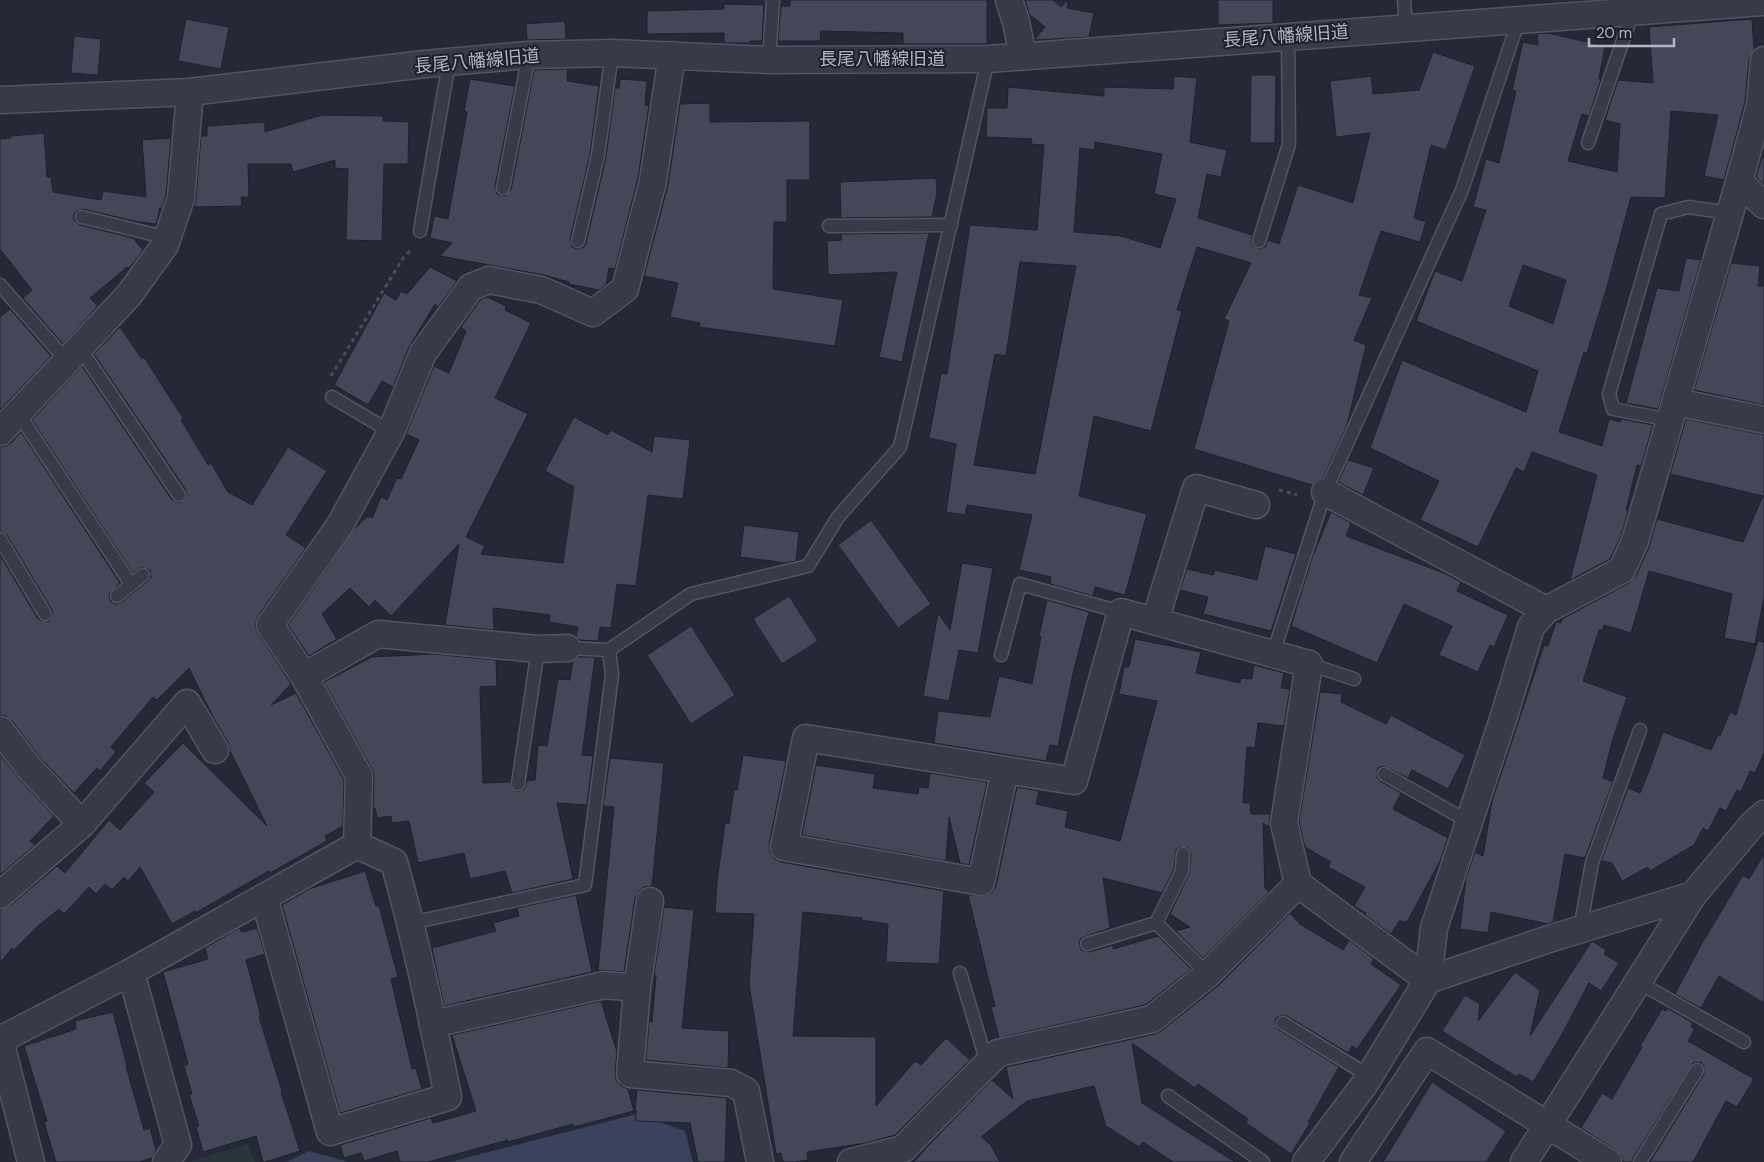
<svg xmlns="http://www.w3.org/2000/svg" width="1764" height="1162" viewBox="0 0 1764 1162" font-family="'DM Sans','Noto Sans JP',sans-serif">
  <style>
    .green { fill: #28363b }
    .water { fill: #3a425e }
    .building { fill: #434758; stroke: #1e212e; fill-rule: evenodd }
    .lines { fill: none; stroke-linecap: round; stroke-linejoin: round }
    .lane-casing { stroke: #525562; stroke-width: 15 }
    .street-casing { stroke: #525562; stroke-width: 29 }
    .path { stroke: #455157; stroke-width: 3; stroke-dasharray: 4 4; stroke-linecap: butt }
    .lane { stroke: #373a47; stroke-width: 12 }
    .street { stroke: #373a47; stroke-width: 26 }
    .labels { text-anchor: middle; stroke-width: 4; stroke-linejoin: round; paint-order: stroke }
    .street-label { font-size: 18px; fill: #b2b5c3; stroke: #1c1f2c }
  </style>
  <rect width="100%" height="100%" fill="#242837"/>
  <polygon class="green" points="248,1144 255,1162 187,1162"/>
  <g class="water">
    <polygon points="637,1114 685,1131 693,1162 450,1162"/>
    <polygon points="309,1151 349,1162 287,1162"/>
  </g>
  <g class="building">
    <polygon points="790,0 987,0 987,44 903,44 903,33 821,31 820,41 778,41 781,6 790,6"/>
    <polygon points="1025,0 1053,0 1061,7 1068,0 1067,8 1094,13 1089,37 1035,40 1035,39 1045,27 1029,14"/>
    <polygon points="1218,0 1273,0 1273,23 1218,25"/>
    <polygon points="724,4 764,5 762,41 750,41 750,43 724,43 724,33 647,34 647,11 724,9"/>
    <polygon points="186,19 229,27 221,69 178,61"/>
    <path d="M1752 19 1754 50 1749 59 1745 102 1724 180 1704 176 1718 115 1671 111 1665 198 1631 197 1607 287 1587 353 1584 352 1559 432 1602 446 1609 419 1620 422 1621 419 1653 425 1641 466 1637 465 1626 510 1628 511 1621 536 1610 559 1570 580 1597 475 1532 452 1524 472 1516 468 1478 547 1420 520 1439 481 1370 448 1402 360 1526 412 1538 371 1416 321 1435 271 1462 281 1486 210 1473 207 1486 159 1499 163 1516 91 1512 90 1523 42 1538 45 1537 34 1547 33 1605 46 1599 79H1601L1589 116 1582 114 1568 161 1617 172 1620 124 1605 120 1618 80 1653 83 1649 27ZM1523 265 1566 280 1553 324 1509 306Z"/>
    <polygon points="565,21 566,39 527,40 526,24"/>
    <polygon points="74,36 101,39 98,75 71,73"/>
    <path d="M1433 52 1475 66 1446 150 1431 145 1414 218 1426 222 1420 242 1381 231 1359 295 1372 298 1354 340 1366 345 1347 425 1323 478 1317 480 1312 485 1194 449 1229 321 1224 319 1251 263 1197 247 1177 310 1182 311 1151 431 1094 416 1079 496 1147 514 1125 595 1095 587 1093 596 1050 584 1051 577 1019 570 1032 515 967 505 965 515 946 512 956 444 929 438 941 373 947 374 970 225 1037 230 1044 145 1031 144 1032 139 986 137 987 108H1007L1008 87 1104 96V87L1173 89 1174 76 1197 78 1190 142 1227 150 1221 177 1207 174 1198 218 1252 235 1251 242 1253 246 1260 249 1265 247 1268 240 1279 244 1298 185 1353 203 1370 133 1336 137 1330 81 1371 76 1373 94 1419 90ZM1095 142 1162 154 1154 194 1176 199 1160 248 1121 236 1074 232 1080 148 1094 150ZM1020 262 1076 266 1035 474 974 465 995 354 1006 356Z"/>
    <polygon points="568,69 567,81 599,86 590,154 570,239 572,247 577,249 584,247 586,243 606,157 615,88 619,88 620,79 647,81 645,105 649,105 638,178 615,269 609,268 606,285 599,290 569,284 569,282 544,275 440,256 452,243 430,238 434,216 448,219 467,112 464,111 470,79 515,86 495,186 497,194 505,196 511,190 534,70"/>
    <polygon points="1251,75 1276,75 1275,143 1250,143"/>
    <polygon points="710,103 710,122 810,121 810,180 787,180 787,222 774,222 773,289 843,300 835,346 699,327 700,323 670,317 678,283 644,276 668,185 680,104"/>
    <polygon points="322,115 383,116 383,121 409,122 408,164 384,164 382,241 346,240 348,169 335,168 335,160 293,172 291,164 248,164 249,197 241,197 242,206 194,207 196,199 201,136 207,136 207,126 265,122 265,132"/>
    <polygon points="44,133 47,177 51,177 53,192 101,200 103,191 146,197 142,140 171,138 166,195 162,208 160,208 156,224 134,221 83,209 77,211 74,215 74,220 80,225 133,238 143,250 132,265 128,268 127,267 90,298 98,306 63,344 23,298 32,290 0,249 0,139 11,138 11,136"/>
    <polygon points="1762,157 1764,157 1764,185 1756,177"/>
    <polygon points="936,178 937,193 932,217 841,218 840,182"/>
    <polygon points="929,233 902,362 879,357 897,272 828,275 827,241 842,240 841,234"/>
    <polygon points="1686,258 1701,260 1658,409 1626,403 1657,288 1679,291"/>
    <polygon points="1731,263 1760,266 1758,286 1764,286 1764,405 1694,390"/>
    <polygon points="430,267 457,281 438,307 435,304 409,347 393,387 382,381 368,405 334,385 384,293 396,300 401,291 407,294"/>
    <polygon points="487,297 506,306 505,310 531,323 495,398 528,414 466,537 485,546 481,554 563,563 574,487 545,471 574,417 608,435 611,430 652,452 654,436 690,440 683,499 648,495 636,586 617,584 611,628 600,627 598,641 580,640 576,637 578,627 549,622 550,615 493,608 494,630 445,625 459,544 391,616 375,600 369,607 350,588 322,614 337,639 309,656 288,625 355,528 368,516 372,518 381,497 387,500 397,478 401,479 419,440 406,434 434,366 449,373 466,331 461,327 481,299"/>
    <polygon points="10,309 51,356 0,410 0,317"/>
    <polygon points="120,327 142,359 144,357 183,418 181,420 208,465 211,463 228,492 252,505 288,447 327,471 286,535 306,548 258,616 255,625 258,633 291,684 271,705 296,693 344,780 343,826 325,836 327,841 270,873 269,871 195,913 195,911 172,924 140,867 128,881 124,877 112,890 105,884 96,894 89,887 64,914 59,909 38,926 14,950 12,948 0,963 0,910 10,906 57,866 65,873 109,820 120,830 154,792 144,783 183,743 267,826 230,751 228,742 214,719 189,668 157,700 153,697 111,747 116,752 100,771 97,768 74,793 42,760 12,721 6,716 0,715 0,555 38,619 42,621 49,621 53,614 52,610 7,535 0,531 0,447 5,446 11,443 21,432 120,583 109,594 110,601 115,604 122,602 148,581 151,577 150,570 142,567 133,573 32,420 82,366 172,500 180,503 186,498 186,490 94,354"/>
    <polygon points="1686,419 1764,435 1764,597 1755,644 1724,638 1732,594 1649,571 1631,633 1604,625 1603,630 1599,630 1583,681 1627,697 1612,742 1603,778 1613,782 1585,858 1565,854 1553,922 1548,924 1491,912 1488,933 1460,929 1466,878 1475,852 1483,856 1492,801 1544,645 1548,646 1556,622 1561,623 1562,619 1629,583 1636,576 1649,547 1657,519 1743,542 1763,496 1670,474"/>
    <polygon points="1348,460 1374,468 1363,495 1338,482"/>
    <polygon points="1331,512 1351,523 1346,536 1446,574 1461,582 1457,591 1508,615 1494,647 1490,645 1478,672 1439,655 1452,626 1404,604 1377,663 1291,626 1312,558"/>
    <polygon points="871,520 931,604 898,628 838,545"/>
    <polygon points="744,525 799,532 796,561 786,563 740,557"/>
    <polygon points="1265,546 1296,554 1271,631 1203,614 1208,597 1180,590 1187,569 1213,575 1215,570 1257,580"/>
    <polygon points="962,563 993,568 978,653 959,650 949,701 923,696 938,613 950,630"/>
    <polygon points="789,596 818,641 782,664 753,619"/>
    <polygon points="1047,600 1089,612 1074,669 1058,746 1050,745 1046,761 934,743 938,711 990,717 999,676 1032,684 1041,637 1039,636"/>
    <polygon points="691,626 735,695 691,724 647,655"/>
    <polygon points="1135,639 1201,652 1196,673 1240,683 1241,678 1252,679 1254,665 1284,673 1281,688 1290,689 1284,726 1258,723 1255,748 1247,747 1243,803 1250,803 1251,814 1270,814 1269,827 1263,823 1265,888 1269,892 1203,958 1176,931 1190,927 1170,914 1189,874 1191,854 1188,848 1180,847 1176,850 1174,869 1162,893 1103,878 1110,928 1081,938 1079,943 1081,950 1089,952 1113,945 1113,949 1158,936 1191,969 1145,1005 999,1038 991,1007 995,1006 968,895 985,896 992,892 996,886 1017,787 1039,791 1036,804 1068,811 1065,827 1120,841 1157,701 1119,694 1124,667 1129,667"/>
    <polygon points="1758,641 1764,642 1764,753 1755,773 1750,771 1741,792 1737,790 1726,811 1720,808 1708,831 1703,828 1694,845 1650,871 1648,867 1622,881 1612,863 1601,861 1628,788 1640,793 1649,771 1663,732 1711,750 1718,735 1720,736 1730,712 1736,715"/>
    <polygon points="434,654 496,660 497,686 480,687 483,783 510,782 511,787 517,792 524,789 527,781 535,780 538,745 547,746 558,679 570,680 573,661 579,657 595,657 582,755 593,756 587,805 557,803 573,879 512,893 505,871 470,879 464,853 418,863 409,821 392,823 391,816 377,818 375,808 373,809 374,776 372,769 324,682 372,657"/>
    <polygon points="1320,692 1342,694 1341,702 1386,724 1391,715 1465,755 1448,789 1412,770 1408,778 1384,766 1379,767 1377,770 1377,778 1380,781 1401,793 1393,809 1448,838 1440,861 1407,922 1399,921 1391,934 1365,915 1366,913 1354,906 1365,887 1328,867 1331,862 1305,847 1299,822"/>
    <polygon points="0,754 20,780 54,816 30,841 35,845 0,875"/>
    <polygon points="743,755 786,761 769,844 770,852 775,859 781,862 944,891 939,964 886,962 888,924 861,920 862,918 803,912 793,1036 876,1037 876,1106 915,1061 921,1065 946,1038 970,1060 895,1135 866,1143 807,1152 808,1160 795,1162 783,1162 781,1153 776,1154 749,984 754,914 715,913 717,882 725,823 729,823 734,790 737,790"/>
    <polygon points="610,758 664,763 652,886 644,887 639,891 635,898 624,972 598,970 614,807 603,806"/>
    <polygon points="816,765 875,774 873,788 918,794 919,787 928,788 930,773 987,782 969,865 960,863 949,817 946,861 802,835"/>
    <polygon points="1764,854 1764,1003 1719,976 1701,1008 1675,994 1701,945 1743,875 1749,879"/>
    <polygon points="365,871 376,906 379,906 398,977 391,979 412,1069 416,1068 422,1089 340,1113 282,905 309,889"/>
    <polygon points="576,895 592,972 444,1006 432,948 496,931 493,923 519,916 517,908"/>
    <polygon points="664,907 694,910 682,1028 729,1031 728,1068 646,1060 649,1021 652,1022 656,976 654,975"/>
    <polygon points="1290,913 1300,924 1343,950 1349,940 1374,959 1371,964 1401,985 1357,1049 1352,1046 1348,1053 1287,1016 1283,1015 1276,1018 1275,1023 1279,1030 1339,1067 1308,1122 1310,1123 1291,1154 1246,1123 1248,1119 1198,1084 1195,1088 1132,1043 1142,1103 1235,1162 1173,1162 1143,1142 1139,1147 1106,1126 1094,1086 1027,1101 981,1137 990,1144 1000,1162 914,1162 927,1147 992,1080 1013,1099 1006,1067 1155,1034 1161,1031 1219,985"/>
    <polygon points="239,928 242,932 257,928 265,954 246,960 261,1017 259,1017 282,1091 281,1092 300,1151 265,1162 263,1162 256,1136 203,1152 196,1127 199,1126 189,1095 192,1094 184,1066 188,1064 163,972 208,959 205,948"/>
    <polygon points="1592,941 1606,950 1604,954 1619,963 1601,991 1589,983 1560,1038 1533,1082 1519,1074 1517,1077 1442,1031 1465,995 1480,1004 1478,1021 1515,972 1540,990 1530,1036"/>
    <polygon points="601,1001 617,1052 615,1073 616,1080 621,1086 628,1089 634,1111 574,1127 573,1124 508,1142 508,1140 428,1162 400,1162 397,1151 364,1161 361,1153 344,1158 340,1145 431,1118 433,1123 476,1111 452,1035"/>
    <polygon points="1667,1008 1693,1023 1691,1027 1695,1029 1688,1041 1754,1079 1737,1107 1726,1101 1693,1162 1650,1162 1704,1074 1704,1067 1702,1063 1697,1062 1693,1063 1633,1158 1632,1162 1623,1162 1621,1155 1616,1150 1581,1128 1602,1093 1612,1099 1642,1047 1640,1046 1662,1009 1666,1011"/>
    <polygon points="113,1012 127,1066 126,1066 144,1130 150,1128 156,1150 152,1158 139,1162 56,1162 44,1122 47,1121 24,1046 76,1029 75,1021"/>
    <polygon points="1432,1082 1506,1131 1486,1162 1383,1162"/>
    <polygon points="637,1090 727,1098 725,1162 698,1162 690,1123 636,1121 636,1110 635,1111"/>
  </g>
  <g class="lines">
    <defs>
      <g id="lane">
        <polyline points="1404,0 1406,27"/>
        <polyline points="769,60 773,0"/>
        <polyline points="1588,143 1633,11"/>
        <polyline points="503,188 529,55"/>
        <polyline points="82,217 168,238"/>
        <polyline points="829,226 951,225"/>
        <polyline points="420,231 449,62"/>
        <polyline points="578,241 598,155 612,53"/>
        <polyline points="1259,241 1289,144 1288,36"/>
        <polyline points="0,285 67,361"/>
        <polyline points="80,348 179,495"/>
        <polyline points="332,397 391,432"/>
        <polyline points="18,413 131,584"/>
        <polyline points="1670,420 1613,409 1609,394 1661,214 1688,207 1730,213"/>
        <polyline points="0,539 45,614"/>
        <polyline points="117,596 143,575"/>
        <polyline points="567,648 609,650 691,594 808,566 838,517 900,447 988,59"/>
        <polyline points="1273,654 1325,492 1462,190 1519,19"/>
        <polyline points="1001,655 1020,584 1121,612"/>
        <polyline points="1309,664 1354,679"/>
        <polyline points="1384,774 1469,822"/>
        <polyline points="518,784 538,649"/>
        <polyline points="411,923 585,885 612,675 609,650"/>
        <polyline points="1156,923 1208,974"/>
        <polyline points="1580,929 1592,863 1640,730"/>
        <polyline points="1087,944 1156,923 1182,871 1183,854"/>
        <polyline points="960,973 987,1063"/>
        <polyline points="1638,982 1744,1042"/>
        <polyline points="1283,1023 1369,1076"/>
        <polyline points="1168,1096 1263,1162"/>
        <polyline points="1640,1162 1697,1070"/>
      </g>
      <g id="street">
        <polyline points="1009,0 1016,22 1023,56"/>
        <polyline points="0,100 190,92 425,64 529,55 612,53 769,60 988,59 1764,2"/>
        <polyline points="1739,182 1764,205"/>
        <polyline points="1676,402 1764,420"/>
        <polyline points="0,432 129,295 165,245 181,198 190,92"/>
        <polyline points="1325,492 1546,610"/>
        <polyline points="1155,621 1196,488 1256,505"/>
        <polyline points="304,676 378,634 538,649 567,648"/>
        <polyline points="0,730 31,770 82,824"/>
        <polyline points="1005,770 981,882 784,847 806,738 1074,781 1121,612 1309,664 1284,823 1298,884 1428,980"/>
        <polyline points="357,845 359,776 304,676 270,625 340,525 391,432 423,353 471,287 489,280 541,290 593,313 625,289 653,181 672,55"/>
        <polyline points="0,895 82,824 187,703 215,750"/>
        <polyline points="650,901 637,988 630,1074 731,1083 746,1091 760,1162"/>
        <polyline points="131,972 178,1145 166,1162"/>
        <polyline points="1428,980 1549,939 1693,895"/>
        <polyline points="433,1024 604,985 637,988"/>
        <path d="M0 1040 131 972 357 845 394 862C416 940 432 1018 448 1097L330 1132 264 897"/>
        <polyline points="0,1040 31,1162"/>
        <polyline points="851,1162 903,1149 998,1053 1152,1019 1208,974 1298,884"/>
        <polyline points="1306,1162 1364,1085 1428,980 1434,928 1504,716 1531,627 1546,610 1622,570 1635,541 1739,182 1760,105 1764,60"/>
        <polyline points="1353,1162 1427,1051 1608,1162"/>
        <polyline points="1524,1162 1693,895 1752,825 1764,814"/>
      </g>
    </defs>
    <use href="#lane" class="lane-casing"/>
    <use href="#street" class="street-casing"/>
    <g class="path">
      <polyline points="331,376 403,258 412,249"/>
      <polyline points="1279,490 1297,495"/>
    </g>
    <use href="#lane" class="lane"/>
    <use href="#street" class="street"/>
  </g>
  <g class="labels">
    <g class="street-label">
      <text transform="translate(1286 36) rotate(-4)" y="6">長尾八幡線旧道</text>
      <text x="882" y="65">長尾八幡線旧道</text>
      <text transform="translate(477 61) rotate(-5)" y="6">長尾八幡線旧道</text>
    </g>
  </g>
  <path d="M1589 38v8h85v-8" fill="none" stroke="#b2b5c3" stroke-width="2.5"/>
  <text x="1596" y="38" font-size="15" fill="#b2b5c3" stroke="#1c1f2c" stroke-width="4" paint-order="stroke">20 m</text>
</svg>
